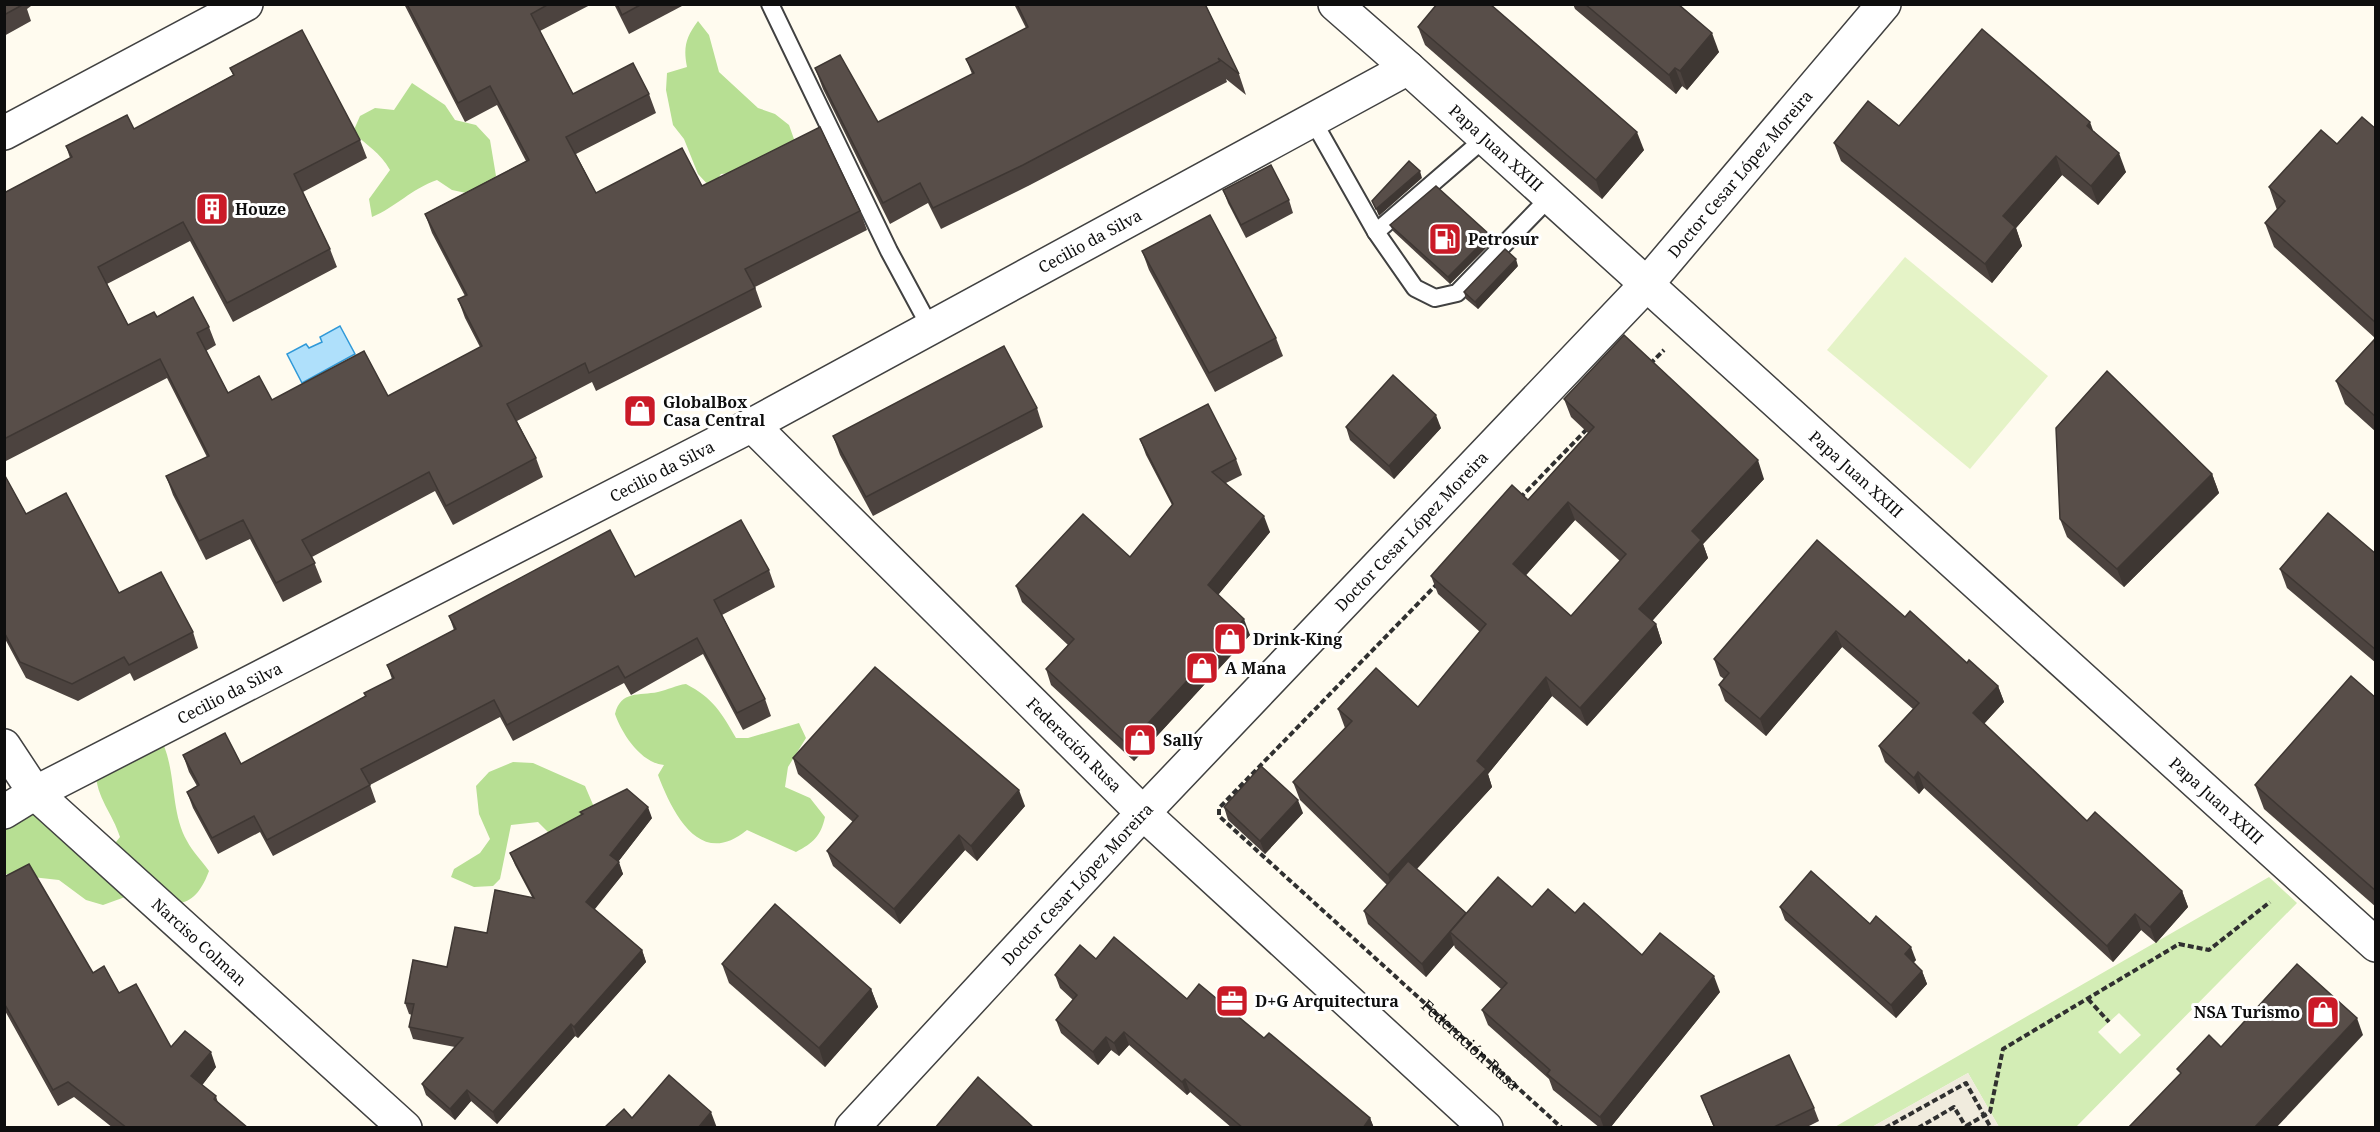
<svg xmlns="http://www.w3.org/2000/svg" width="2380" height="1132" viewBox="0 0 2380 1132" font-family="'Noto Serif',serif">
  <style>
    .green { fill: #d3edb5; fill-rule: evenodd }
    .forest { fill: #b7df93 }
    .pitch { fill: #e5f3c7 }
    .plaza { fill: #f0ebdd }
    .water { fill: #afe0fb; stroke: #3099d8; stroke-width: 1.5 }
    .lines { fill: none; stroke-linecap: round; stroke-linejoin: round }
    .service-casing { stroke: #414141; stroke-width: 20 }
    .minor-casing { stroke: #414141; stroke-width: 36 }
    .tertiary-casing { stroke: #414141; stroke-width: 36 }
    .path { stroke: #303030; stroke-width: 4; stroke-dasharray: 6 3; stroke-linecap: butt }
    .service { stroke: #fff; stroke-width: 16 }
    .minor { stroke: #fff; stroke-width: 33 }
    .tertiary { stroke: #fff; stroke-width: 33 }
    .wall { fill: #4c433f; fill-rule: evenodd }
    .shaded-wall { fill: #3e3733 }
    .building { fill: #584e49; stroke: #3e3733; stroke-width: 1.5; fill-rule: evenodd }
    .labels { text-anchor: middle; stroke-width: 6; stroke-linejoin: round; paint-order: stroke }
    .street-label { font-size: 16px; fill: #0e0e0e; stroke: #fff }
    .poi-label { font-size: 16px; font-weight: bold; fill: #0e0e0e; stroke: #fff; text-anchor: start }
  </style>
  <rect width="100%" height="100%" fill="#fffbef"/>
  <path class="green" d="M2269 877 2297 903 2076 1127H1999L1968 1073 1872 1127 1833 1128ZM2119 1013 2141 1035 2120 1054 2098 1032Z"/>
  <g class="forest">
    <path d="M698 21 709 35 719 72 758 108 775 114 789 125 795 142 758 171 721 174 711 188 698 174 684 139 673 125 666 90 667 73 687 67C683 47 686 37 698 21Z"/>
    <path d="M412 83 445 105 455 120 476 125 490 140 496 176 488 185 471 194 452 190 437 180C411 189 396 207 372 217L369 199 390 170C380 152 367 146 353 132L360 116 375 108 394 110Z"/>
    <path d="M686 684C713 698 721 712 736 738H748L799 723 806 738 788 767 785 787 810 798 825 817C821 836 813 843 796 852L747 830C700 869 673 814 658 775L664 765C641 763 622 734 615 714 621 690 639 696 658 692 668 690 676 685 686 684Z"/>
    <path d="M144 743 164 746C176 776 171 813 187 841 192 851 202 861 209 871 193 914 171 906 136 893L103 905 86 900 59 880 5 874V802L26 798 108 852 120 837C113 814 96 797 96 773Z"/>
    <polygon points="513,762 533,763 585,786 594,807 550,834 538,822 511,825 500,879 493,886 474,887 451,877 454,869 480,853 490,839 479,814 476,786 489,772"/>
  </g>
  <polygon class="pitch" points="1905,257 2048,376 1970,469 1827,350"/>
  <polygon class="plaza" points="1968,1073 1999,1127 1872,1127"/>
  <polygon class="water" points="340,326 355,354 302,383 287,354 306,344 309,348 322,342 320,337"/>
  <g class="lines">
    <defs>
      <g id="service">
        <polyline points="770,4 889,251 930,327"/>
        <polyline points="1312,119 1376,232 1415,288 1435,298 1457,293 1549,198"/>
        <polyline points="1376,232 1485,138"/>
      </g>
      <g id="minor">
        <polyline points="4,133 246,4"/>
        <path id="s2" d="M752 425 1143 813 1486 1128"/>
        <path id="s3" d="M4 746 35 793 405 1128"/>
        <path id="s4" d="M4 812 35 793 752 425 1408 68"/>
        <path id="s5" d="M852 1128 1143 813 1645 286"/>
      </g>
      <g id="tertiary">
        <path id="s6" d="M1335 4 1408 68 2376 945"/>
        <path id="s7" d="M1645 286 1884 4"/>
      </g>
    </defs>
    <use href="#service" class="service-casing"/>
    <use href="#minor" class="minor-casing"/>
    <use href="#tertiary" class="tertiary-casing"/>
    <g class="path">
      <polyline points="1650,364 1664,350"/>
      <polyline points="1520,498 1588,428"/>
      <path id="s1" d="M1438 583 1219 808V816L1562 1128"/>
      <polyline points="2088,999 2109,1022"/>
      <polyline points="1966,1126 1990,1112 2003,1049 2179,944 2209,950 2270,902"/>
      <polyline points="1885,1128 1966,1083 1991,1128"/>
      <polyline points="1918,1128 1954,1107 1966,1127"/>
    </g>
    <use href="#service" class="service"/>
    <use href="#minor" class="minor"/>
    <use href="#tertiary" class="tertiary"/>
  </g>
  <g class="wall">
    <polygon points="4,4 31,4 31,6 27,9 31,21 4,36"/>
    <polygon points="404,4 592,4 540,31 573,94 649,94 656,113 576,154 596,193 702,186 860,211 867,230 755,287 762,307 596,391 592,382 517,421 536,458 543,477 453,525 435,491 312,557 322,582 283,602 250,539 206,560 173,495 166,476 207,457 167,378 4,462 4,193 70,158 66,146 134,129 233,75 230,68 360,140 367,158 303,192 330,249 337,267 233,322 190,241 107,284 128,325 157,317 209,327 216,345 206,351 228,393 272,400 388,396 480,347 465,318 458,299 465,296 432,233 425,214 526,161 497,105 465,122"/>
    <polygon points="614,4 682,4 682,6 629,34"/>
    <polygon points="1014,4 1205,4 1239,74 1246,95 1226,79 1227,82 1030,185 941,229 928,203 890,224 823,89 815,68 878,122 972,74 966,59 1026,28"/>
    <polygon points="1573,4 1678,4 1719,52 1687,90 1682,86 1676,94 1575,9"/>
    <polygon points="1418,27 1644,150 1602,199 1425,45"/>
    <polygon points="1899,126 2094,131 2126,172 2098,205 2062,175 2016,228 2022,246 1992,283 1841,161 1834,143"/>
    <polygon points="2376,129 2376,432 2345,404 2336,381 2375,338 2274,247 2265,223 2277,210 2269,187 2337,144"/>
    <polygon points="1223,190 1289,200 1293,213 1246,238 1228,203"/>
    <polygon points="1390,225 1490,235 1492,242 1450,284 1393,231"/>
    <polygon points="1142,251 1276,338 1283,356 1215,392 1149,270"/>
    <polygon points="1518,266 1478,309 1466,299 1464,292"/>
    <path d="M1564 399 1764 479 1703 544 1708 558 1652 621 1656 624 1662 643 1587 726 1552 696 1488 774 1492 787 1417 869 1466 913 1532 907 1575 913 1642 955 1720 992 1610 1128H1600L1553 1090 1549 1079 1488 1025 1482 1010 1501 989 1455 948 1454 945 1426 977 1368 924 1364 911 1387 885 1300 800 1293 782 1345 728 1338 709 1418 707 1480 632 1438 594 1431 576 1528 500 1588 433 1571 417ZM1575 520 1620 561 1571 616 1525 576Z"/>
    <polygon points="1037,408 1043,427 873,516 840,455 833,436"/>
    <polygon points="1346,427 1441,428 1394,479 1350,440"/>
    <polygon points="1140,439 1236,459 1242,475 1226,483 1270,532 1218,595 1250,635 1134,761 1051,685 1046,669 1068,645 1022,602 1016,586 1130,557 1172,505 1146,455"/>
    <polygon points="4,474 26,514 119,593 193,632 198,648 134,681 130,673 78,701 26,678 4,637"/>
    <polygon points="2212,474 2219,493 2124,587 2067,537 2060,519"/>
    <polygon points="2376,554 2376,663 2287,588 2280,569"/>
    <polygon points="769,570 775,587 722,615 765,699 771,716 743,730 703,654 631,695 624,683 513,741 500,717 370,785 376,802 273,856 260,832 218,854 193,808 187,792 197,786 189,772 183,755 241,764 366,696 392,679 387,665 454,630 449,616 635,577"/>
    <polygon points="1905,617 1998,686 2004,702 1984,724 2087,821 2182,891 2188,907 2156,943 2141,930 2113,962 1924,788 1919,794 1885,762 1879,746 1913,709 1842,647 1766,736 1725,701 1719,685 1724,679 1720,676 1714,659"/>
    <polygon points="2376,698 2376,907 2264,809 2255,785"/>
    <polygon points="793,758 1025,806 977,861 965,850 900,924 833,866 827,851 853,822 798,774"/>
    <polygon points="1224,807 1303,813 1265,854 1228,820"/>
    <polygon points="580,812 652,818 618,862 623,874 594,909 642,950 646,962 578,1038 575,1036 497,1124 471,1101 455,1120 426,1095 422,1084 455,1047 413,1039 409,1027 412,1015 409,1014 405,1003 487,933 532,897 515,865 510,853 581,815"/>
    <polygon points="4,877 93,973 119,993 171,1047 216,1067 202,1085 216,1096 218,1103 248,1128 113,1128 74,1097 58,1106 4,1009"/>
    <polygon points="1780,907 1870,924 1916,960 1913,963 1922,971 1927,984 1896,1018 1785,920"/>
    <polygon points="1096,959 1187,999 1264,1038 1370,1118 1374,1128 1232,1128 1190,1092 1187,1095 1129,1045 1119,1056 1111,1050 1098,1065 1061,1033 1056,1020 1073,1000 1060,988 1055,975"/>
    <polygon points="722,964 871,989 878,1007 825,1067 729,983"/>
    <polygon points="1701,1096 1814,1108 1819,1121 1805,1128 1714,1128"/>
  </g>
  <g class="shaded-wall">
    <polygon points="1712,33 1719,52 1687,90 1680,71"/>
    <polygon points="1675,68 1682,86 1676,94 1669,75"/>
    <polygon points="2090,122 2097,141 2087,126"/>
    <polygon points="1637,132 1644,150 1602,199 1596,180"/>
    <polygon points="2119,153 2126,172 2098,205 2091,186"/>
    <polygon points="2056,156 2062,175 2016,228 2022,246 1992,283 1985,264 2003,216"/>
    <polygon points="1420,171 1422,178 1379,216 1376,209"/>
    <polygon points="1490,235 1492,242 1450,284 1448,277"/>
    <polygon points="1516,259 1518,266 1478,309 1475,302"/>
    <polygon points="1436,415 1441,428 1394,479 1389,466"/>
    <polygon points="1758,460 1764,479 1703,544 1708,558 1646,628 1639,609 1692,531"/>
    <polygon points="2212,474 2219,493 2124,587 2117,569"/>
    <polygon points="1568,502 1575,520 1519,583 1513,564"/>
    <polygon points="1264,516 1270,532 1213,601 1208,585"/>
    <polygon points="1244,619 1250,635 1134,761 1128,745"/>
    <polygon points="1656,624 1662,643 1587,726 1580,708"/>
    <polygon points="1836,631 1842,647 1766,736 1760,719"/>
    <polygon points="1546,677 1552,696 1488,774 1492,787 1394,893 1388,875 1477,761"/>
    <polygon points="1998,686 2004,702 1979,729 1973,713"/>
    <polygon points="1918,772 1924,788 1919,794 1914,778"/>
    <polygon points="1019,790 1025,806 977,861 971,846"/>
    <polygon points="1298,800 1303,813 1265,854 1260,841"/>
    <polygon points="648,807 652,818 614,867 610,855"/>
    <polygon points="959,835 965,850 900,924 894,909"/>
    <polygon points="619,862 623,874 591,914 586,902"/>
    <polygon points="2182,891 2188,907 2156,943 2150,927"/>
    <polygon points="2135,914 2141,930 2113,962 2107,946"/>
    <polygon points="1450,932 1454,945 1426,977 1422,964"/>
    <polygon points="1911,947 1916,960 1909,967 1905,954"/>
    <polygon points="642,950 646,962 578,1038 574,1027"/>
    <polygon points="1922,971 1927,984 1896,1018 1891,1005"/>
    <polygon points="1714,976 1720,992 1610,1128 1604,1128 1600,1117"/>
    <polygon points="871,989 878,1007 825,1067 819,1048"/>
    <polygon points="2357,1018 2363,1035 2276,1128 2254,1128"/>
    <polygon points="571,1024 575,1036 497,1124 493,1112"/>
    <polygon points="1124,1032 1129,1045 1119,1056 1114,1043"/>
    <polygon points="1106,1037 1111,1050 1098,1065 1093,1052"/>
    <polygon points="211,1052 216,1067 197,1092 191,1076"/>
    <polygon points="1185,1079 1190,1092 1187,1095 1182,1082"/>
    <polygon points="467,1090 471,1101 455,1120 450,1109"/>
    <polygon points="711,1112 717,1128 698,1128"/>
    <polygon points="1370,1118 1374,1128 1363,1128"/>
  </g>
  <g class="building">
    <polygon points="4,4 24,4 4,15"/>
    <polygon points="407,4 549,4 531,14 573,94 633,63 649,94 566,137 596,193 682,148 702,186 820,127 860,211 745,269 755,288 589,373 585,363 507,404 536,458 446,506 429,472 302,540 315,563 276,583 243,520 199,541 166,476 209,456 160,359 4,439 4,193 72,157 66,146 127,115 134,129 234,75 230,68 302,30 360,140 294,174 330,249 227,303 183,222 98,267 128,325 154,312 157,317 193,297 209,327 197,333 228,393 259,376 272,400 364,351 388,396 482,346 458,299 467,295 425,214 529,160 490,86 458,103"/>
    <polygon points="617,4 642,4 622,15"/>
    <polygon points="1017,4 1205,4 1239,74 1218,58 1220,61 1023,165 933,208 920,183 883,203 815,68 840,55 878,122 974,73 966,59 1028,27"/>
    <polygon points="1437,4 1490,4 1637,132 1596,180 1418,27"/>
    <polygon points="1585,4 1678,4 1712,33 1680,71 1675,68 1669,75"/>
    <polygon points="1982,29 2090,122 2087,126 2119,153 2091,186 2056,156 2003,216 2015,227 1985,264 1834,143 1868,101 1899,126"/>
    <polygon points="2362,117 2376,129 2376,323 2265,223 2285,201 2269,187 2321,130 2337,144"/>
    <polygon points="1409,161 1420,171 1376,209 1372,201"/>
    <polygon points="1271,165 1289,200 1241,225 1223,190"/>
    <polygon points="1436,186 1490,235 1448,277 1390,225"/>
    <polygon points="1210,215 1276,338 1209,373 1142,251"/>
    <polygon points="1505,249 1516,259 1475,302 1464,292"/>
    <path d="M1624 335 1758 460 1692 531 1701 540 1639 609 1656 624 1580 708 1546 677 1477 761 1486 769 1388 875 1293 782 1352 721 1338 709 1376 668 1418 707 1486 624 1431 576 1512 485 1528 500 1594 427 1564 399ZM1568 502 1626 554 1571 616 1513 564Z"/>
    <polygon points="2376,338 2376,417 2336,381"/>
    <polygon points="1004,346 1037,408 866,497 833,436"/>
    <polygon points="2107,371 2212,474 2117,569 2060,519 2056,428"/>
    <polygon points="1393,375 1436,415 1389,466 1346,427"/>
    <polygon points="1208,404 1236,459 1212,472 1264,516 1208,585 1244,619 1128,745 1046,669 1074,639 1016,586 1083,514 1130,557 1173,504 1140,439"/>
    <polygon points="4,474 26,514 66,493 119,593 161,572 193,632 129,665 124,657 72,684 20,662 4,632"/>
    <polygon points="2328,513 2376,554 2376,650 2280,569"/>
    <polygon points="741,520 769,570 714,600 765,699 737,713 697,638 625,678 618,666 507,725 494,700 361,769 370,785 267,840 254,816 212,838 187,792 199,785 183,755 225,733 241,764 366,696 364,693 394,678 387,665 456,629 449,616 610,530 635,577"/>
    <polygon points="1817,540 1905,617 1910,611 1967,663 1969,660 1998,686 1973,713 2087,821 2095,812 2182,891 2150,927 2135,914 2107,946 1918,772 1914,778 1879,746 1919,703 1836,631 1760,719 1719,685 1729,673 1714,659"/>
    <polygon points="875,667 1019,790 971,846 959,835 894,909 827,851 858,816 793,758"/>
    <polygon points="2351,676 2376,698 2376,891 2255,785"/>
    <polygon points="1261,766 1298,800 1260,841 1224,807"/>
    <polygon points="627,789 648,807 610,855 619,862 586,902 642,950 574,1027 571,1024 493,1112 467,1090 450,1109 422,1084 463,1038 409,1027 414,1004 405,1003 413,960 447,967 455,927 487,933 495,890 534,898 510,853 583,814 580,812"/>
    <polygon points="1408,861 1466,913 1422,964 1364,911"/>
    <polygon points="29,864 93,973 104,966 119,993 136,984 171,1047 185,1031 211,1052 191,1076 216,1096 214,1099 248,1128 127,1128 68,1082 53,1090 4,1003 4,877"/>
    <polygon points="1811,871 1870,924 1876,916 1911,947 1905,954 1922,971 1891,1005 1780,907"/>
    <polygon points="1498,877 1532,907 1548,889 1575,913 1584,903 1642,955 1660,933 1714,976 1600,1117 1547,1074 1550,1070 1482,1010 1507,983 1450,932"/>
    <polygon points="775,904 871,989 819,1048 722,964"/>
    <polygon points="1114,937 1187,999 1199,984 1264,1038 1269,1033 1370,1118 1363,1128 1243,1128 1185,1079 1182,1082 1124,1032 1114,1043 1106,1037 1093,1052 1056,1020 1077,995 1055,975 1080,945 1096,959"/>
    <polygon points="2297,964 2357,1018 2254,1128 2128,1128 2181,1073 2177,1069 2209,1035 2221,1047"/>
    <polygon points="1789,1055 1814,1108 1772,1128 1715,1128 1701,1096"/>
    <polygon points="669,1075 711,1112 698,1128 604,1128 624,1109 632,1118"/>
    <polygon points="978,1077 1034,1128 935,1128"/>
  </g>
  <defs>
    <symbol id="building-square" viewBox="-11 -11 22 22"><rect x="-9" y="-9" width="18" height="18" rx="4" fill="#ca1a27" stroke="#fff"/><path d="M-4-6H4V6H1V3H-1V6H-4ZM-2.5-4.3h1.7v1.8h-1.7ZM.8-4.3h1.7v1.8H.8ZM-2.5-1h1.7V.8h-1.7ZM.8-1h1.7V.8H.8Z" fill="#fff"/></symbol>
    <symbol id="fuel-square" viewBox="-11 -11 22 22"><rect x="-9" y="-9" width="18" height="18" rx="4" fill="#ca1a27" stroke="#fff"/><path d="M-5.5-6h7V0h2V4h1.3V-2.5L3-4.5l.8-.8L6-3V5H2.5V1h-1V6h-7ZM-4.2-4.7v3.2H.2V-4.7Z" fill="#fff"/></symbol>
    <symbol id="shop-square" viewBox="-11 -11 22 22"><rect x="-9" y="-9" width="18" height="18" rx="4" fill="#ca1a27" stroke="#fff"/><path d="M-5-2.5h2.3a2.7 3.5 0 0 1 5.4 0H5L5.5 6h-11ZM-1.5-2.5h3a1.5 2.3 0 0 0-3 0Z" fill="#fff"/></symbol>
    <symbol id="office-square" viewBox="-11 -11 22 22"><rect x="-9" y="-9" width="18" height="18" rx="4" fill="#ca1a27" stroke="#fff"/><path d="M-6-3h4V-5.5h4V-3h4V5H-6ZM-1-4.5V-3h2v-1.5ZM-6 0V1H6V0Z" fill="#fff"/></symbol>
  </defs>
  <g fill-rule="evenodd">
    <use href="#building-square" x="193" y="190" width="38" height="38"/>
    <use href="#fuel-square" x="1426" y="220" width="38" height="38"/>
    <use href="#shop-square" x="621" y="392" width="38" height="38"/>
    <use href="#shop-square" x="1211" y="620" width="38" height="38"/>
    <use href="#shop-square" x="1183" y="649" width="38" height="38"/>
    <use href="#shop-square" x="1121" y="721" width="38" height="38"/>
    <use href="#office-square" x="1213" y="982" width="38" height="38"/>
    <use href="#shop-square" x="2304" y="993" width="38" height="38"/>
  </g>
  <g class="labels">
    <g class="street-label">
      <text dy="6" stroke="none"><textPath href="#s6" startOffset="216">Papa Juan XXIII</textPath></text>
      <text dy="6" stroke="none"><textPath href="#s7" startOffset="147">Doctor Cesar López Moreira</textPath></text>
      <text dy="6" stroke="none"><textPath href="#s4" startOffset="1227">Cecilio da Silva</textPath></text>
      <text dy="6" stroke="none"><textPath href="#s4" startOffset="741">Cecilio da Silva</textPath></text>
      <text dy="6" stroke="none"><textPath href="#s6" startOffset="702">Papa Juan XXIII</textPath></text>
      <text dy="6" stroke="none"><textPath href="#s5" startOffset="818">Doctor Cesar López Moreira</textPath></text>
      <text dy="6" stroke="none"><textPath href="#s4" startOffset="255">Cecilio da Silva</textPath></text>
      <text dy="6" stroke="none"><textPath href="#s2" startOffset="454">Federación Rusa</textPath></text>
      <text dy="6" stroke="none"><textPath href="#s6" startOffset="1188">Papa Juan XXIII</textPath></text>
      <text dy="6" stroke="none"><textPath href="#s5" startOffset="332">Doctor Cesar López Moreira</textPath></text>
      <text dy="6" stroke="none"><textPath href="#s3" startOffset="278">Narciso Colman</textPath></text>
      <text dy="6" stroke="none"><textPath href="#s1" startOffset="662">Federación Rusa</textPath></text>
    </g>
    <g class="poi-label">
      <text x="235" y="215">Houze</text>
      <text x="1468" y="245">Petrosur</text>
      <text x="663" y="408">GlobalBox<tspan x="663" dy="18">Casa Central</tspan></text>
      <text x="1253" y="645">Drink-King</text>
      <text x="1225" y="674">A Mana</text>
      <text x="1163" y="746">Sally</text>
      <text x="1255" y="1007">D+G Arquitectura</text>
      <text x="2300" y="1018" text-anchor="end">NSA Turismo</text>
    </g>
  </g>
  <rect width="2380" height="1132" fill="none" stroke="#0e0e0e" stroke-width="12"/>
</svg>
